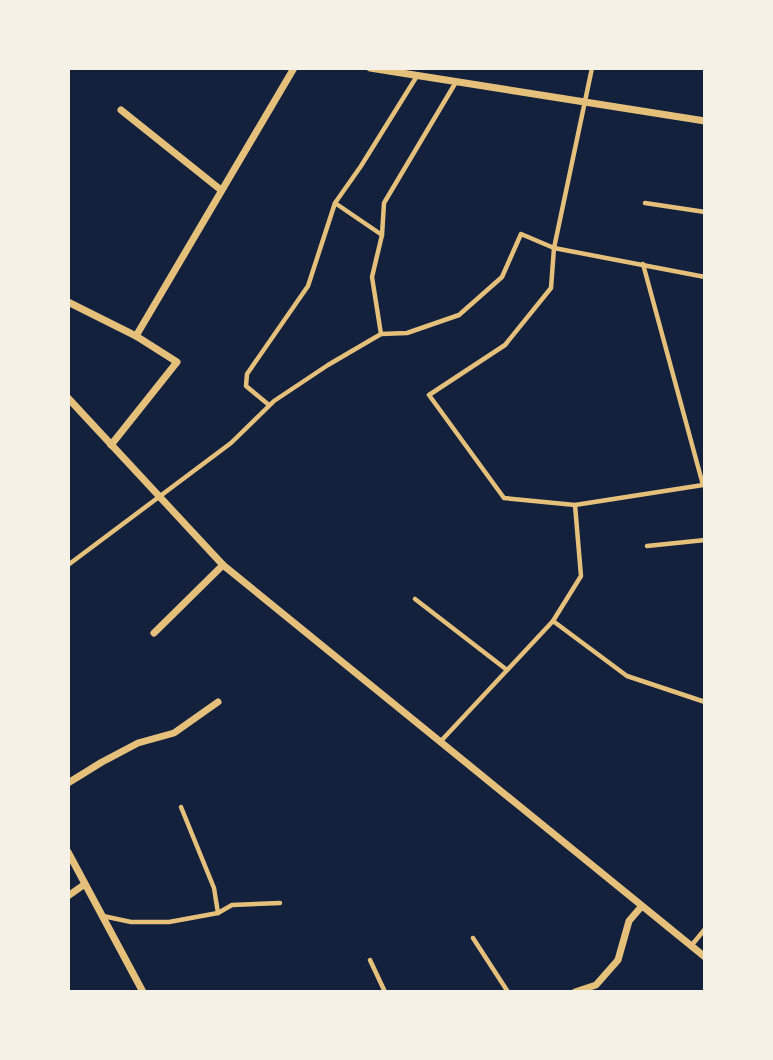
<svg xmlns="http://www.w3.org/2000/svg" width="773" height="1060" viewBox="0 0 773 1060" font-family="'Fira Sans',sans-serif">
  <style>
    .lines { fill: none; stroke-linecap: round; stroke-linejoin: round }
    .service { stroke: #e5c07b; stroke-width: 4.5 }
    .minor { stroke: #e5c07b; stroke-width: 7 }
  </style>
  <rect width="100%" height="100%" fill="#14213d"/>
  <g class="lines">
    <g class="service">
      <polyline points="592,68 554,248 551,288 505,345 429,395 504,498 575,505 703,485"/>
      <polyline points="335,203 382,235"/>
      <polyline points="645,203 705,212"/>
      <polyline points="643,264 703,485 704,485"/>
      <polyline points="381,334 372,277 382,235 384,203 456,82"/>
      <polyline points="269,405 246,386 247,374 308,286 335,203 361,166 417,76"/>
      <polyline points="647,546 705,540"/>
      <polyline points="68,565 231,443 274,401 328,365 381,334 407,333 459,315 502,277 521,234 554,248 705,277"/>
      <polyline points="415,599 507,670"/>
      <polyline points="553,621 581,576 575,505"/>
      <polyline points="441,741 553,621 627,676 705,702"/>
      <polyline points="181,807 214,888 218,913"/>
      <polyline points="103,916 131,922 169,922 218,913 232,905 280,903"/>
      <polyline points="473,938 508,992"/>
      <polyline points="691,946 705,929"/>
      <polyline points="370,960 385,992"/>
    </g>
    <g class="minor">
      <polyline points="370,68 705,121"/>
      <polyline points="121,110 221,190"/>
      <polyline points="68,302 136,336"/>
      <polyline points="68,398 223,565 705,957"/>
      <polyline points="111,445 177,362 136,336 294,68"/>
      <polyline points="154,633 223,565"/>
      <polyline points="68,783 102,762 138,743 174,733 218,702"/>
      <polyline points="68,852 143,992"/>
      <polyline points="68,896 85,884"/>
      <polyline points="575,992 596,985 618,960 629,921 641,907"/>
    </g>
  </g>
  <rect width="773" height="1060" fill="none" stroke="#f6f1e7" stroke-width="140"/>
</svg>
